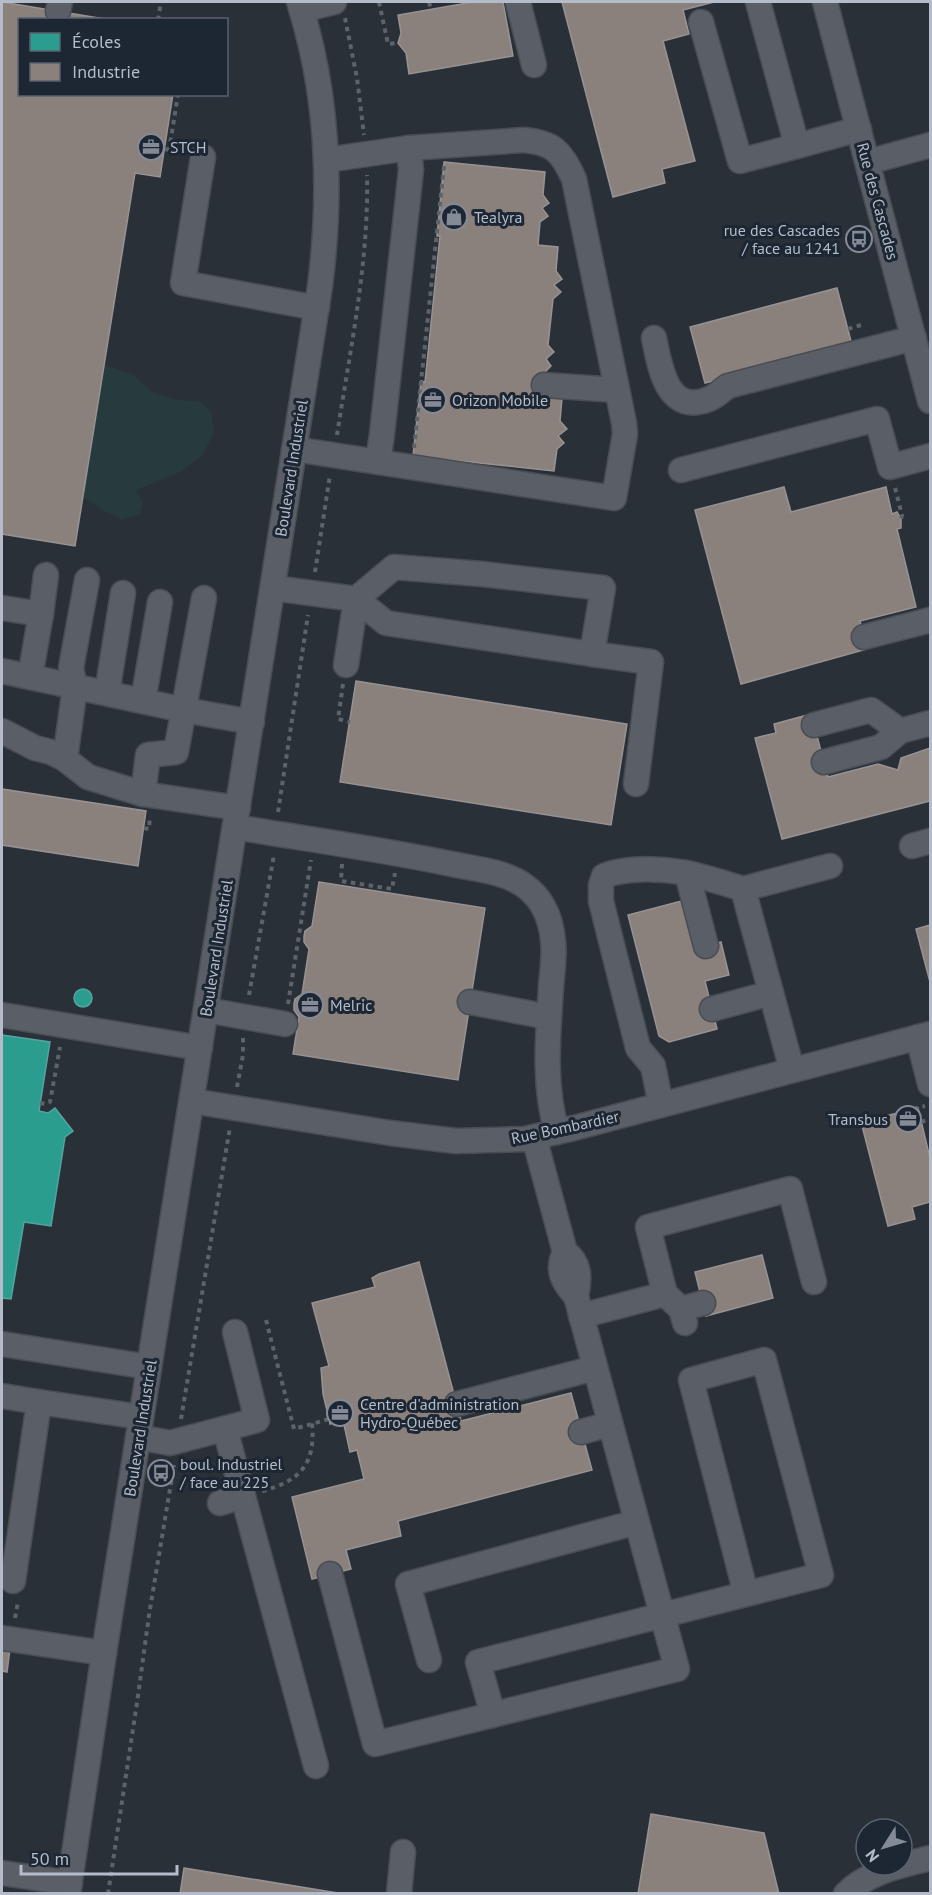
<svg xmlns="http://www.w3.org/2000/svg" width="932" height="1895" viewBox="0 0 932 1895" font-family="'PT Sans',sans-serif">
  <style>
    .green { fill: #273a3e }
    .schools { fill: #2a9d8f; stroke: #53a6a0; stroke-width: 1.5 }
    .industry { fill: #8a817c; stroke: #979393; stroke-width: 1.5 }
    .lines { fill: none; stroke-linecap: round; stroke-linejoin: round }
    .minor-casing { stroke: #484c53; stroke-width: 27 }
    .path { stroke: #5d636a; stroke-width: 4; stroke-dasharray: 4.5 4.5; stroke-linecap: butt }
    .minor { stroke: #5a5e66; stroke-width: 24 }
    .labels { text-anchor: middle; stroke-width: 6; stroke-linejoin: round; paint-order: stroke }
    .poi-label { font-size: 16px; fill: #b4bcc9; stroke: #1d2633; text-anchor: start }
    .street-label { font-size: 16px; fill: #b4bcc9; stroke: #1d2633 }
  </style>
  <rect width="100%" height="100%" fill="#2a3038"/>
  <polygon class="green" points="104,365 132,374 153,393 178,400 201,402 211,412 214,433 202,455 180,472 136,490 143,503 140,515 121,519 102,510 83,497"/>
  <g class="schools">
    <circle cx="83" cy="998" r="9"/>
    <polygon points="2,1035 50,1042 39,1111 48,1113 55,1108 73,1131 65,1137 51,1226 24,1222 11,1299 2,1298"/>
  </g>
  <g class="industry">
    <polygon points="2,2 111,20 20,20 20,94 173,94 160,177 135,173 75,546 2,534"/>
    <polygon points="473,2 503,2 513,56 409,74 406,53 398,43 401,33 398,15"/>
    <polygon points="562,2 714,2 683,10 689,34 663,41 695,161 662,169 665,183 613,197"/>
    <polygon points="444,162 545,172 543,195 549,203 542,208 548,216 540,222 538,245 558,247 556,271 562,279 554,285 561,292 553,299 548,345 554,352 546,359 551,366 545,372 543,396 562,398 560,421 567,429 558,436 564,443 557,449 554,471 413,456 421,381 425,382 440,236 437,236"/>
    <polygon points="837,288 852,345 705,383 690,327"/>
    <polygon points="784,487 791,512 886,487 892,514 897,512 901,519 901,528 897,529 916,607 860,621 867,649 741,684 695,510"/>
    <polygon points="356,681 627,724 611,825 340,782"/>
    <polygon points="811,714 828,777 878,764 898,770 901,758 930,748 930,804 930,801 782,839 755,738 776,733 774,724"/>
    <polygon points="2,789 146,811 138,866 2,845"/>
    <polygon points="319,882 485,908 458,1080 293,1054 299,1017 294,1010 294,1004 295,999 302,994 309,949 304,942 304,936 305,931 312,926"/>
    <polygon points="682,901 694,949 721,942 729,975 705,981 717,1029 669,1042 659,1036 628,915"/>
    <polygon points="930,925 930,982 916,929"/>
    <polygon points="918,1108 930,1158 930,1202 912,1207 915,1219 888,1226 861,1122"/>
    <polygon points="762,1255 773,1298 706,1316 695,1272"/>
    <polygon points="419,1262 461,1421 571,1393 592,1470 398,1521 401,1536 346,1550 351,1569 312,1579 292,1497 364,1479 357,1450 350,1452 343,1420 330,1424 329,1419 323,1394 321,1368 329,1366 312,1303 375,1287 372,1278 379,1274"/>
    <polygon points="2,1648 10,1649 7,1672 2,1671"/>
    <polygon points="651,1814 764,1833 779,1894 638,1894"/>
    <polygon points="184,1868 344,1894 180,1894"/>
  </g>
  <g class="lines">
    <defs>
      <g id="minor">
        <polyline points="518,2 534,65"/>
        <polyline points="758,2 797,146 859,129"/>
        <polyline points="825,2 930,401"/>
        <polyline points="302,10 334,2"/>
        <polyline points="58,11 60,2"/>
        <polyline points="701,22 740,161 797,146"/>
        <polyline points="203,157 183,283 317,308"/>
        <polyline points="868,162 930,145"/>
        <path d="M654 338C660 367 667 416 709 399 715 397 722 390 728 386L914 338"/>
        <polyline points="544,385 617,390"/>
        <polyline points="294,449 378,462 382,434 411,170 409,148 326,160"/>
        <path d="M378 462 614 498 625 434 624 423 574 179C562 152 553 142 523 140L409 148"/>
        <polyline points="681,470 877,419 890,467 930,456"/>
        <polygon points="394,567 482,574 603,588 592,654 386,623 356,599"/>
        <polyline points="273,588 356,599 346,665"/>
        <polyline points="204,598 176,752 148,755 143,794 238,808"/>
        <polyline points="2,608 41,614 30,677"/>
        <polyline points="41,614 46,575"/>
        <polyline points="864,637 930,620"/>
        <polyline points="592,654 651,662 636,784"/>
        <polyline points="2,671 184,710 252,722"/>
        <polyline points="107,693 123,593"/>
        <polyline points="143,701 160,602"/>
        <polyline points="814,725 871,710 900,731"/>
        <polyline points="2,731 35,748 51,752 65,759 88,777 143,794"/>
        <polyline points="65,759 75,687 71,668 87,580"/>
        <polyline points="824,762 881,747 900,731 930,723"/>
        <path d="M235 827C307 839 380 849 452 864 475 869 502 871 522 884 542 897 551 918 553 941 555 956 552 972 551 987 548 1035 543 1085 557 1132"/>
        <polyline points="912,846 930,841"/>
        <polyline points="687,873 706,946"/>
        <polyline points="470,1002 549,1017"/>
        <polyline points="712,1009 771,993"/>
        <polyline points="206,1010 285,1024"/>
        <polyline points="2,1015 200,1048"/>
        <polyline points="918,1037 930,1084"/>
        <polyline points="792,1070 743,889 830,866"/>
        <polyline points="192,1101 390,1133 456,1141 525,1139 574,1128 930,1034"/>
        <path d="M661 1105 653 1066 638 1048 601 901V885L604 876C613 872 621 871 631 870 674 866 704 877 743 889"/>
        <path d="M534 1137 565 1252C580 1263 580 1278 576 1296 563 1282 556 1270 565 1252"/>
        <polyline points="665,1294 681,1309 685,1323"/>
        <polyline points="681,1309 703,1303"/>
        <polyline points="581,1316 665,1294 648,1227 790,1189 814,1282"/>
        <polyline points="2,1344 149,1367"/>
        <polyline points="2,1396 39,1402"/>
        <polyline points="457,1404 595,1368"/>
        <polyline points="581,1432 610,1424"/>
        <polyline points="138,1437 170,1443 257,1420 235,1332"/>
        <polyline points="243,1496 316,1766"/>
        <polyline points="220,1503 243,1496 225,1429"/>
        <polyline points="330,1574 375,1744 677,1669 637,1522"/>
        <polyline points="13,1581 39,1402 141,1417"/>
        <polyline points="2,1638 104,1653"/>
        <polyline points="429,1660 408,1584 637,1522 576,1296"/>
        <path d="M493 1715 478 1662C592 1633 706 1604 821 1575L764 1360 691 1380 746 1594"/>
        <polyline points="2,1873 70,1883"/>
        <path d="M68 1894 104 1653 320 286C332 191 328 93 299 2"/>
        <polyline points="399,1894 403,1852"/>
        <path d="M846 1894C869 1871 900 1866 930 1858"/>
      </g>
    </defs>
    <use href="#minor" class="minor-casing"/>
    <g class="path">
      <polyline points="379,2 388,44 398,43"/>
      <polyline points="429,2 431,9"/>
      <polyline points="345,18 357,78 364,135"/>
      <polyline points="158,20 161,2"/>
      <polyline points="165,149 182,153"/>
      <polyline points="169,151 178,94"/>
      <polyline points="848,329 861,325 862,329"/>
      <path d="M337 435C350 350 369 262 367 175"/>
      <polyline points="414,448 444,166"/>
      <polyline points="895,488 902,515 901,519"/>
      <polyline points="315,572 330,475"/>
      <polyline points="343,684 338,719 350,722"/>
      <polyline points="278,812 308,615"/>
      <polyline points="144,828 149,829 150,816"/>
      <polyline points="342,864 341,881 392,889 395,873"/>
      <polyline points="249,995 274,855"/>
      <polyline points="288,1004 311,860"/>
      <polyline points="237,1087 243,1055 243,1038"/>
      <polyline points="40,1103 46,1104 50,1102 60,1047"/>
      <polyline points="905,1111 925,1106"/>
      <polyline points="921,1122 930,1119"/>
      <polyline points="266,1320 294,1429 329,1419"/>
      <polyline points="181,1419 230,1127"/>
      <path d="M262 1491C301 1481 316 1463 312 1423"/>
      <polyline points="15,1618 18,1602"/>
      <polyline points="108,1894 138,1696 149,1615 174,1465"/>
    </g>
    <use href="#minor" class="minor"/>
  </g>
  <defs>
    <symbol id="office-ring" viewBox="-11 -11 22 22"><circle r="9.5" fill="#1d2633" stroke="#848b96" stroke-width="1.5"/><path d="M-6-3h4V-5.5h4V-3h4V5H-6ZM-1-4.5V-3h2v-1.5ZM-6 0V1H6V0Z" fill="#848b96"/></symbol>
    <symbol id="shop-ring" viewBox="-11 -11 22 22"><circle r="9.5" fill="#1d2633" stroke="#848b96" stroke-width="1.5"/><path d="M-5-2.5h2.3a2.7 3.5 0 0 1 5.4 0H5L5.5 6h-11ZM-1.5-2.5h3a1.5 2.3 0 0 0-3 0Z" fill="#848b96"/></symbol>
    <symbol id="bus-ring" viewBox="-11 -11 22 22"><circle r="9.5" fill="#1d2633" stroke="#848b96" stroke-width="1.5"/><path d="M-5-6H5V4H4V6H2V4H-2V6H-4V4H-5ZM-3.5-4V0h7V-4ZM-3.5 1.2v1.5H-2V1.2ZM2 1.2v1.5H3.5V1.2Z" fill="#848b96"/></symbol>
  </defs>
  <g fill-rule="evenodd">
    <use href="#office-ring" x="136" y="132" width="30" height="30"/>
    <use href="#shop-ring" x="439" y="202" width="30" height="30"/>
    <use href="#bus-ring" x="844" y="224" width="30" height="30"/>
    <use href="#office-ring" x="418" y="385" width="30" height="30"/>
    <use href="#office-ring" x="295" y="990" width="30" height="30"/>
    <use href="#office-ring" x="893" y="1104" width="30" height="30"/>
    <use href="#office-ring" x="325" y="1398" width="30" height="30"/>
    <use href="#bus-ring" x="146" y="1458" width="30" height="30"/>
  </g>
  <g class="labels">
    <g class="poi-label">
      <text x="170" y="153">STCH</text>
      <text x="474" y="223">Tealyra</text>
      <text x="840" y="236" text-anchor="end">rue des Cascades<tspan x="840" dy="18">/ face au 1241</tspan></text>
      <text x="452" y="406">Orizon Mobile</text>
      <text x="330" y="1011">Melric</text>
      <text x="888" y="1125" text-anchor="end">Transbus</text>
      <text x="360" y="1410">Centre d'administration<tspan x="360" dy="18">Hydro-Québec</tspan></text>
      <text x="180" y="1470">boul. Industriel<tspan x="180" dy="18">/ face au 225</tspan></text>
    </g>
    <g class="street-label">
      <text transform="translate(878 201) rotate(75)" y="6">Rue des Cascades</text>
      <text transform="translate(291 468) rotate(-81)" y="6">Boulevard Industriel</text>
      <text transform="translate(216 948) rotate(-81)" y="6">Boulevard Industriel</text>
      <text transform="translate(565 1127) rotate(-12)" y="6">Rue Bombardier</text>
      <text transform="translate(140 1428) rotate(-81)" y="6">Boulevard Industriel</text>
    </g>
  </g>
  <rect width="932" height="1895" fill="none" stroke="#b4bcc9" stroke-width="6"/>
  <rect x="18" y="18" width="210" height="78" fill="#1d2633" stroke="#59626f" stroke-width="1.5"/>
  <rect x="30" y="33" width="30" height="18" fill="#2a9d8f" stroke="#59626f" stroke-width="1.5"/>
  <text x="72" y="48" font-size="18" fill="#b4bcc9">Écoles</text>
  <rect x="30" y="63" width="30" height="18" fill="#8a817c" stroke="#59626f" stroke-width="1.5"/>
  <text x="72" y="78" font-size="18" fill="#b4bcc9">Industrie</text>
  <g transform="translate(884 1847) rotate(233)"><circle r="28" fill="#1d2633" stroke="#59626f" stroke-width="1.5"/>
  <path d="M0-4.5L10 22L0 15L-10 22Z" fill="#848b96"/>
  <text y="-9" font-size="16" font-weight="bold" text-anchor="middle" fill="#b4bcc9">N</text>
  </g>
  <path d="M21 1865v9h156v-9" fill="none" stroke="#b4bcc9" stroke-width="3"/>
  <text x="30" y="1865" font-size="18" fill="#b4bcc9" stroke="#1d2633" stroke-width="4.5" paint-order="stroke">50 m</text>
</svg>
